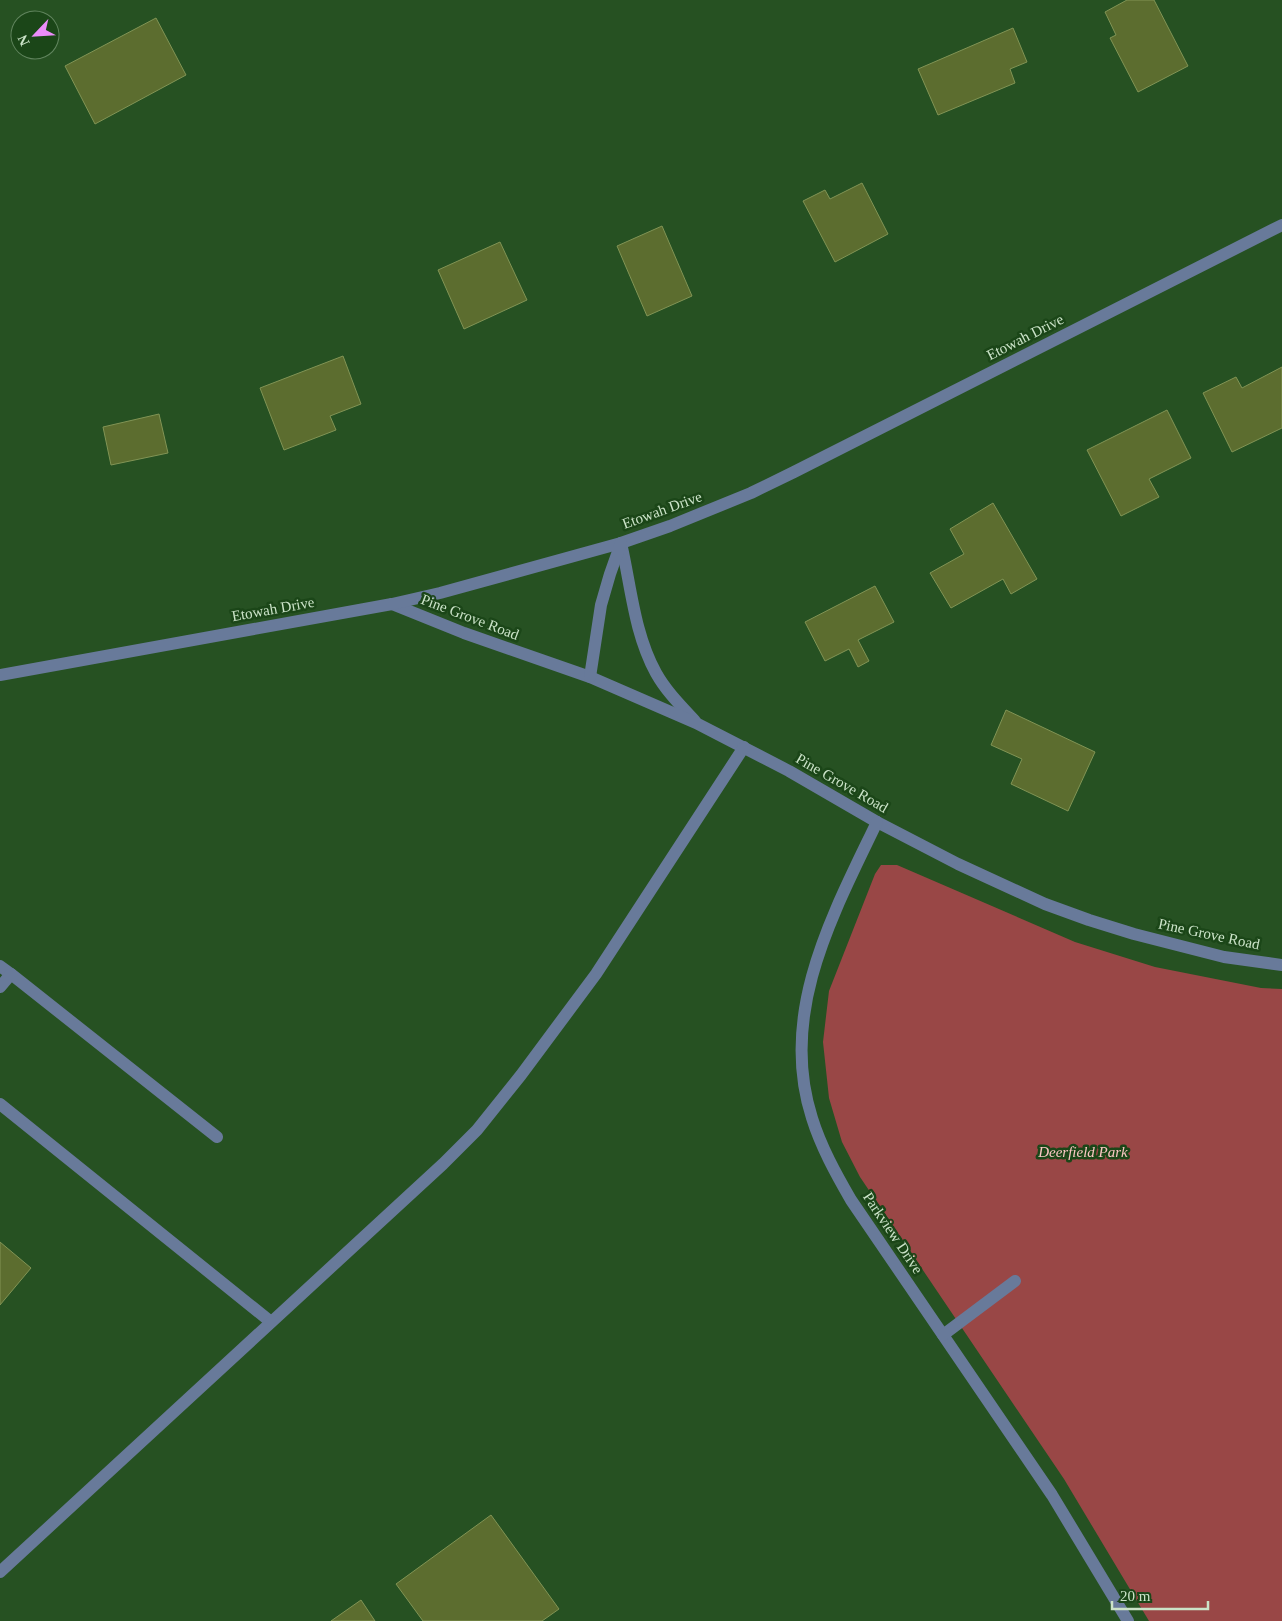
<svg xmlns="http://www.w3.org/2000/svg" width="1282" height="1621" viewBox="0 0 1282 1621" font-family="Georgia,serif">
  <style>
    .green { fill: #994746 }
    .building { fill: #5c6d2f; stroke: #819455 }
    .lines { fill: none; stroke-linecap: round; stroke-linejoin: round }
    .minor { stroke: #687a9a; stroke-width: 12 }
    .labels { text-anchor: middle; stroke-width: 5; stroke-linejoin: round; paint-order: stroke }
    .street-label { font-size: 15px; fill: #cbe3c8; stroke: #1b4618 }
    .park-label { font-size: 15px; font-style: italic; fill: #fac6c3; stroke: #1b4618 }
  </style>
  <rect width="100%" height="100%" fill="#265122"/>
  <polygon class="green" points="881,865 897,865 1075,942 1155,967 1261,988 1282,989 1282,1621 1149,1621 1064,1479 860,1177 842,1142 829,1098 823,1042 829,991 875,874"/>
  <g class="building">
    <polygon points="1127,0 1154,0 1188,66 1138,92 1110,38 1116,35 1105,12"/>
    <polygon points="156,18 186,75 95,124 65,66"/>
    <polygon points="1013,28 1027,62 1010,69 1015,83 938,115 918,69"/>
    <polygon points="862,183 888,234 835,262 803,201 825,190 830,199"/>
    <polygon points="662,226 692,296 647,316 617,246"/>
    <polygon points="500,242 527,300 464,329 438,270"/>
    <polygon points="343,356 361,404 330,416 336,430 284,450 260,388"/>
    <polygon points="1282,367 1282,428 1232,452 1203,393 1236,377 1242,388"/>
    <polygon points="1167,410 1191,458 1149,479 1159,497 1121,516 1087,450"/>
    <polygon points="159,414 168,453 111,465 103,427"/>
    <polygon points="993,503 1037,579 1011,594 1003,579 951,608 930,573 964,554 950,529"/>
    <polygon points="875,586 894,622 858,640 869,661 858,667 849,649 825,661 805,622"/>
    <polygon points="1006,710 1095,752 1068,811 1011,784 1022,759 991,745"/>
    <polygon points="0,1242 31,1268 0,1305"/>
    <polygon points="491,1515 559,1609 542,1621 423,1621 396,1584"/>
    <polygon points="361,1600 375,1621 331,1621"/>
  </g>
  <g class="lines">
    <g class="minor">
      <path d="M621 543C631 586 634 633 656 673 666 691 681 706 695 721"/>
      <polyline points="392,604 464,633 590,677 696,723 789,771 877,822 958,864 1045,904 1089,920 1134,934 1224,957 1282,965"/>
      <polyline points="0,675 392,604 440,593 621,543 670,526 751,493 794,472 1282,225"/>
      <polyline points="590,677 601,605 610,574 621,543"/>
      <path d="M877 822C833 914 778 1013 812 1118 821 1147 836 1174 851 1200L1052 1495 1128 1621"/>
      <polyline points="0,966 11,974"/>
      <polyline points="0,987 11,974 217,1137"/>
      <polyline points="0,1104 271,1322"/>
      <polyline points="943,1335 1015,1281"/>
      <polyline points="0,1572 443,1164 477,1130 521,1075 596,974 744,747"/>
    </g>
  </g>
  <g class="labels">
    <g class="street-label">
      <text transform="translate(1025 337) rotate(-27)" y="5">Etowah Drive</text>
      <text transform="translate(662 510) rotate(-20)" y="5">Etowah Drive</text>
      <text transform="translate(273 609) rotate(-10)" y="5">Etowah Drive</text>
      <text transform="translate(470 617) rotate(21)" y="5">Pine Grove Road</text>
      <text transform="translate(842 783) rotate(30)" y="5">Pine Grove Road</text>
      <text transform="translate(1209 934) rotate(12)" y="5">Pine Grove Road</text>
      <text transform="translate(893 1233) rotate(56)" y="5">Parkview Drive</text>
    </g>
    <g class="park-label">
      <text x="1083" y="1157">Deerfield Park</text>
    </g>
  </g>
  <g transform="translate(35 35) rotate(245)"><circle r="24" fill="#1b4618" stroke="#61855e"/>
  <path d="M0-4L9 19L0 12L-9 19Z" fill="#ec8cfa"/>
  <text y="-8" font-size="14" font-weight="bold" text-anchor="middle" fill="#cbe3c8">N</text>
  </g>
  <path d="M1112 1601v8h96v-8" fill="none" stroke="#cbe3c8" stroke-width="2.5"/>
  <text x="1120" y="1601" font-size="15" fill="#cbe3c8" stroke="#1b4618" stroke-width="4" paint-order="stroke">20 m</text>
</svg>
